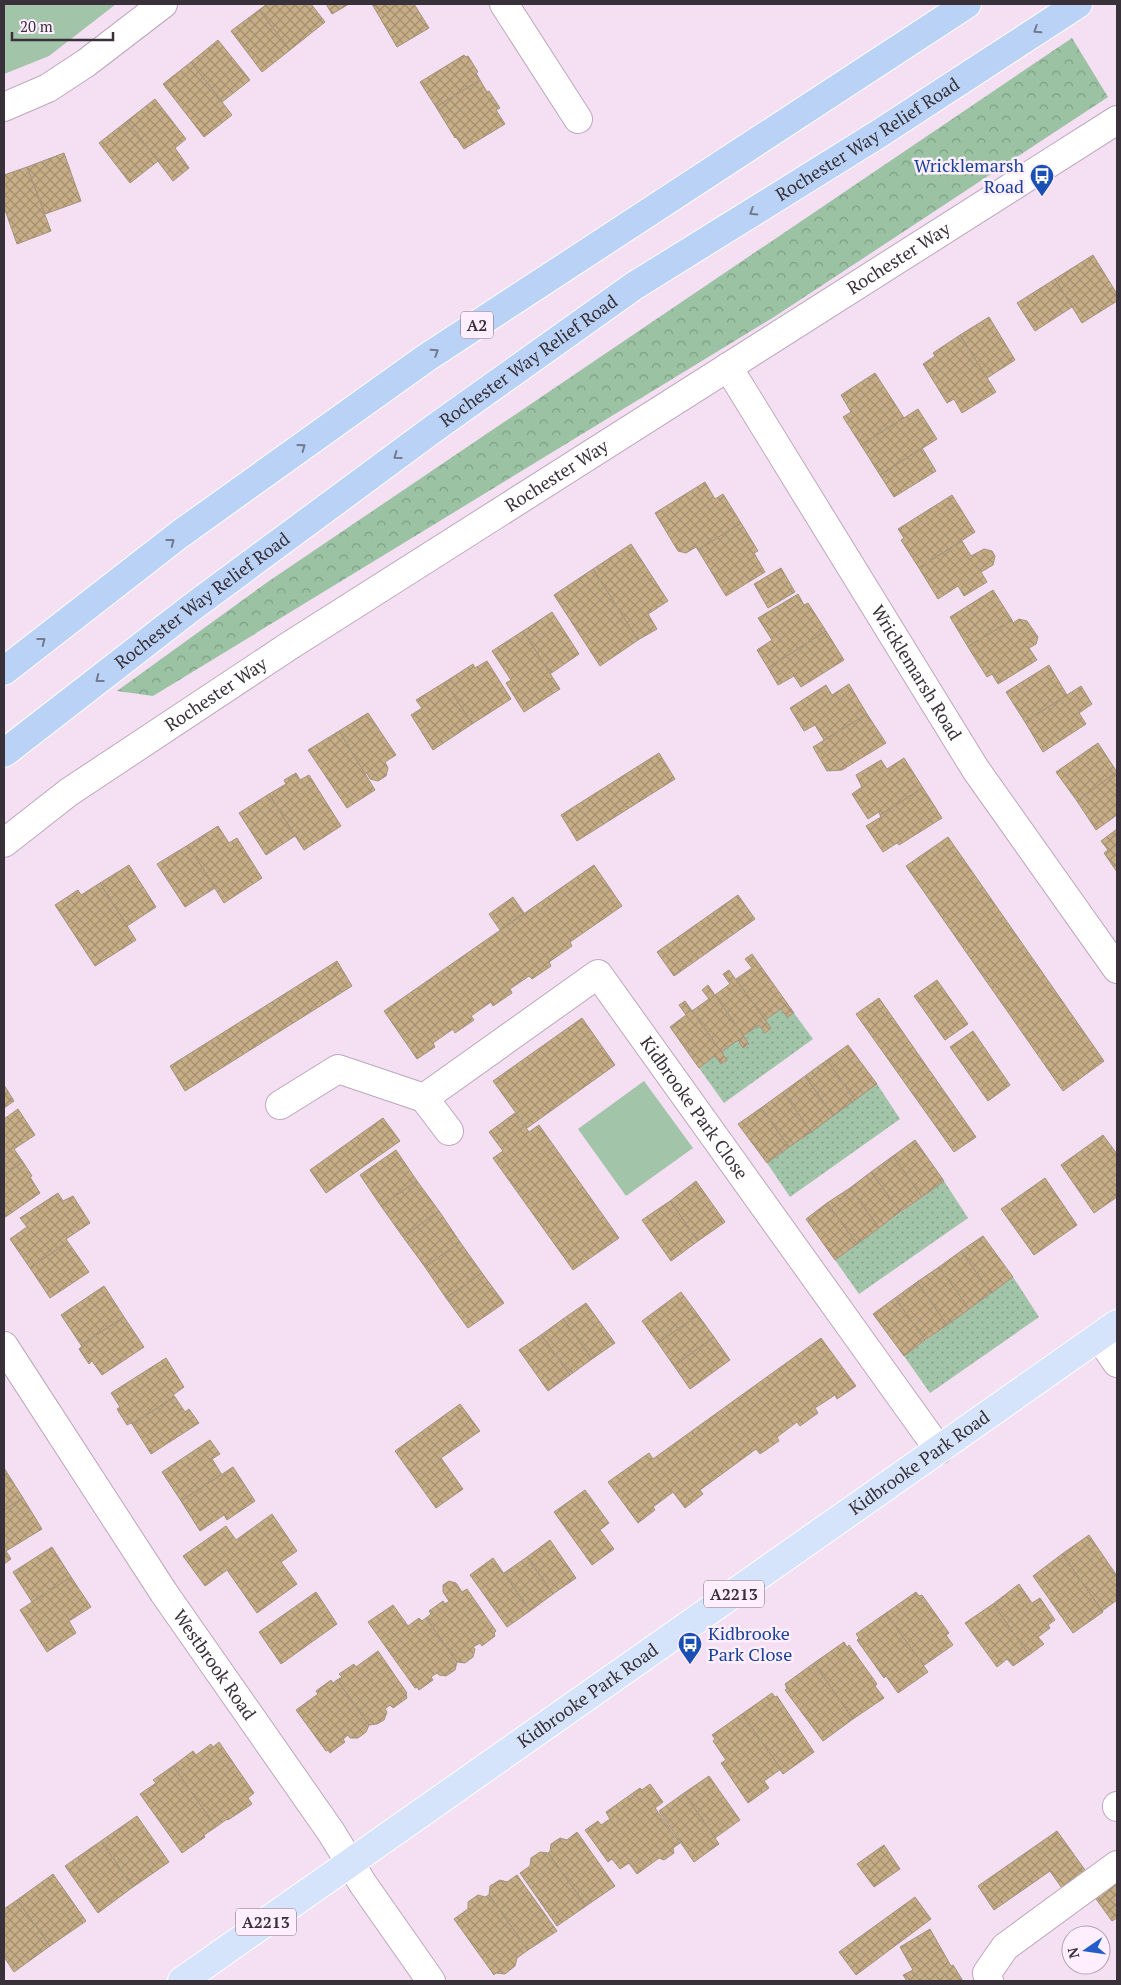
<svg xmlns="http://www.w3.org/2000/svg" width="1121" height="1985" viewBox="0 0 1121 1985" font-family="'PT Serif',serif">
  <style>
    .green { fill: #a2c4a9 }
    .forest { fill: url(#forest-crowns) }
    .garden { fill: url(#garden-dots) }
    .building { fill: url(#building-cross-hatch); stroke: #a2947e }
    .lines { fill: none; stroke-linecap: round; stroke-linejoin: round }
    .minor-casing { stroke: #bca8bb; stroke-width: 30 }
    .major-casing { stroke: #fff; stroke-width: 30 }
    .highway-casing { stroke: #fff; stroke-width: 30 }
    .minor { stroke: #fff; stroke-width: 28 }
    .major { stroke: #d5e4fa; stroke-width: 28 }
    .highway { stroke: #b9d2f6; stroke-width: 28 }
    .oneway { stroke: #73798e }
    .labels { text-anchor: middle; stroke-width: 5; stroke-linejoin: round; paint-order: stroke }
    .shield { fill: #ffeefe; stroke: #746a74; stroke-width: 1 }
    .shield-label { font-size: 16px; font-weight: bold; fill: #393139 }
    .street-label { font-size: 18px; fill: #393139; stroke: #ffeefe }
    .transit-label { font-size: 18px; fill: #164399; stroke: #ffeefe; text-anchor: end }
  </style>
  <defs>
    <pattern id="forest-crowns" width="20" height="18" patternUnits="userSpaceOnUse" patternTransform="scale(1.25)"><rect width="20" height="18" fill="#9ac2a3"/><path d="M2 6a3 3 0 1 1 6 0M12 15a3 3 0 1 1 6 0" fill="none" stroke="#7f9e86"/></pattern>
    <pattern id="garden-dots" width="8" height="8" patternUnits="userSpaceOnUse" patternTransform="scale(1.25)"><rect width="8" height="8" fill="#a2c4a9"/><path d="M2 2h.1M6 6h.1" fill="none" stroke="#85a08b" stroke-width="1.8" stroke-linecap="round"/></pattern>
    <pattern id="building-cross-hatch" width="8" height="8" patternUnits="userSpaceOnUse" patternTransform="scale(1.25)"><rect width="8" height="8" fill="#c7ae87"/><path d="M0 0l8 8M0 8l8-8" fill="none" stroke="#a38e6f"/></pattern>
  </defs>
  <rect width="100%" height="100%" fill="#f4dff3"/>
  <g class="green">
    <polygon points="4,4 116,4 49,56 4,74"/>
    <polygon points="644,1081 693,1148 626,1196 578,1129"/>
  </g>
  <polygon class="forest" points="1072,38 1108,97 774,317 153,696 117,691 269,581"/>
  <g class="garden">
    <polygon points="781,1009 787,1017 794,1013 813,1039 724,1103 699,1068 715,1056 722,1064 726,1060 721,1052 738,1040 743,1048 749,1045 743,1036 759,1025 765,1033 771,1028 765,1020"/>
    <polygon points="877,1084 900,1119 790,1197 767,1163"/>
    <polygon points="944,1181 968,1218 859,1294 835,1260"/>
    <polygon points="1013,1277 1039,1317 930,1393 904,1356"/>
  </g>
  <g class="building">
    <polygon points="267,4 311,4 325,22 290,50 259,10"/>
    <polygon points="326,4 349,4 332,14"/>
    <polygon points="372,4 414,4 429,28 397,47"/>
    <polygon points="259,10 290,50 262,72 231,31"/>
    <polygon points="218,40 250,80 222,102 191,62"/>
    <polygon points="464,55 466,57 468,56 478,72 476,73 480,80 436,107 420,82"/>
    <polygon points="191,62 232,115 204,137 163,84"/>
    <polygon points="480,80 487,92 489,91 500,108 496,110 505,124 464,149 456,137 455,138 436,107"/>
    <polygon points="155,99 186,139 175,148 189,168 173,181 127,121"/>
    <polygon points="127,121 158,161 130,183 99,143"/>
    <polygon points="64,153 81,201 45,214 27,167"/>
    <polygon points="27,167 51,231 17,244 4,207 4,175"/>
    <polygon points="1093,255 1117,294 1117,301 1082,323 1055,279"/>
    <polygon points="1055,279 1072,307 1035,331 1017,303"/>
    <polygon points="989,317 1015,360 987,378 960,335"/>
    <polygon points="960,335 996,392 962,413 954,399 947,403 923,364 935,356 933,353"/>
    <polygon points="875,373 904,418 861,445 843,417 851,412 841,395"/>
    <polygon points="918,409 937,439 880,475 861,445"/>
    <polygon points="922,448 936,471 894,497 880,475"/>
    <polygon points="705,482 715,499 723,494 741,523 698,550 696,547 686,553 678,551 655,513"/>
    <polygon points="952,495 975,532 919,568 901,540 904,538 898,529"/>
    <polygon points="741,523 758,551 754,553 765,572 726,596 698,550"/>
    <polygon points="962,541 971,556 984,549 992,551 995,556 993,565 981,572 987,582 964,596 958,586 938,599 919,568"/>
    <polygon points="631,544 668,601 648,614 657,629 638,640 593,569"/>
    <polygon points="781,568 795,592 768,608 754,584"/>
    <polygon points="593,569 638,640 600,666 554,595"/>
    <polygon points="993,590 1012,620 968,647 950,617"/>
    <polygon points="798,594 804,605 808,603 826,631 768,668 757,650 772,640 758,618"/>
    <polygon points="552,612 579,654 550,674 523,631"/>
    <polygon points="1019,619 1027,621 1038,637 1036,644 1029,648 1037,660 998,684 992,674 987,677 968,647 1012,620 1013,623"/>
    <polygon points="523,631 560,689 524,712 506,683 511,680 492,651"/>
    <polygon points="826,631 844,660 801,687 794,676 778,685 768,668"/>
    <polygon points="487,661 511,699 472,724 445,682 473,664 475,668"/>
    <polygon points="1049,665 1067,695 1025,722 1006,692"/>
    <polygon points="445,682 472,724 433,750 411,715 422,708 416,700"/>
    <polygon points="849,684 867,714 824,740 815,725 804,731 790,708 826,685 832,695"/>
    <polygon points="1081,686 1092,704 1079,713 1086,724 1043,752 1025,722"/>
    <polygon points="368,713 396,755 385,762 388,768 386,776 378,781 370,779 367,773 365,774 339,731"/>
    <polygon points="867,714 886,743 842,770 827,771 813,747"/>
    <polygon points="339,731 375,790 347,808 308,750"/>
    <polygon points="1098,743 1117,772 1077,801 1056,772"/>
    <polygon points="659,753 675,779 577,841 561,815"/>
    <polygon points="904,758 923,788 880,815 879,812 868,819 852,794 862,787 856,775 881,760 887,769"/>
    <polygon points="1117,772 1117,815 1096,830 1077,801"/>
    <polygon points="296,773 300,780 309,775 341,826 304,850 269,794 286,784 284,780"/>
    <polygon points="923,788 942,818 899,845 897,843 883,852 866,826 881,817 880,815"/>
    <polygon points="269,794 295,836 266,855 239,813"/>
    <polygon points="218,826 229,843 237,838 262,878 224,903 188,845"/>
    <polygon points="1117,829 1117,872 1104,853 1108,850 1101,841"/>
    <polygon points="948,837 1104,1061 1063,1091 906,866"/>
    <polygon points="188,845 215,888 185,907 157,864"/>
    <polygon points="129,865 156,907 127,926 100,883"/>
    <polygon points="594,865 622,906 570,942 572,946 549,962 551,966 532,979 529,976 510,989 512,993 493,1006 491,1002 471,1016 474,1020 455,1033 453,1029 433,1043 435,1047 417,1059 384,1011"/>
    <polygon points="100,883 136,940 95,966 55,905 78,890 81,895"/>
    <polygon points="738,895 755,919 674,976 657,952"/>
    <polygon points="513,897 524,913 500,930 489,914"/>
    <polygon points="752,954 794,1013 787,1017 781,1009 765,1020 736,979 752,968 745,959"/>
    <polygon points="337,961 352,986 185,1091 170,1066"/>
    <polygon points="729,970 771,1028 765,1033 759,1025 743,1036 715,995 730,984 723,974"/>
    <polygon points="937,980 968,1024 945,1040 914,996"/>
    <polygon points="708,985 749,1044 743,1048 738,1040 721,1052 692,1011 709,999 702,990"/>
    <polygon points="879,998 976,1137 954,1152 856,1014"/>
    <polygon points="685,1001 727,1060 721,1064 715,1056 699,1068 670,1027 686,1015 679,1005"/>
    <polygon points="582,1018 615,1065 527,1128 493,1081"/>
    <polygon points="973,1031 1010,1085 988,1101 950,1047"/>
    <polygon points="848,1045 877,1084 855,1100 827,1060"/>
    <polygon points="827,1060 855,1100 833,1116 805,1076"/>
    <polygon points="805,1076 833,1116 811,1132 783,1092"/>
    <polygon points="4,1085 14,1101 4,1108"/>
    <polygon points="783,1092 811,1132 789,1147 761,1108"/>
    <polygon points="761,1108 789,1147 767,1163 738,1124"/>
    <polygon points="18,1109 35,1135 14,1149 23,1162 4,1175 4,1119"/>
    <polygon points="515,1113 529,1132 539,1125 619,1238 573,1270 493,1158 503,1151 489,1132"/>
    <polygon points="383,1118 400,1141 326,1193 310,1170"/>
    <polygon points="1103,1135 1117,1154 1117,1197 1094,1213 1061,1165"/>
    <polygon points="915,1140 944,1181 922,1197 893,1156"/>
    <polygon points="396,1150 417,1181 381,1206 360,1175"/>
    <polygon points="893,1156 922,1197 900,1212 871,1172"/>
    <polygon points="23,1162 32,1176 30,1177 40,1193 4,1218 4,1175"/>
    <polygon points="871,1172 900,1212 879,1228 850,1188"/>
    <polygon points="1045,1178 1077,1225 1034,1255 1001,1209"/>
    <polygon points="417,1181 439,1211 403,1237 381,1206"/>
    <polygon points="696,1181 725,1222 698,1241 670,1201"/>
    <polygon points="850,1188 879,1228 857,1244 827,1203"/>
    <polygon points="58,1193 63,1201 73,1196 90,1223 66,1239 68,1242 30,1268 10,1239 27,1227 20,1218"/>
    <polygon points="670,1201 698,1241 671,1261 642,1220"/>
    <polygon points="827,1203 857,1244 835,1260 806,1219"/>
    <polygon points="439,1211 460,1242 425,1267 403,1237"/>
    <polygon points="983,1236 1013,1277 991,1293 961,1251"/>
    <polygon points="68,1242 89,1272 50,1298 30,1268"/>
    <polygon points="460,1242 482,1273 446,1298 425,1267"/>
    <polygon points="961,1251 991,1293 969,1309 939,1267"/>
    <polygon points="939,1267 969,1309 947,1325 917,1282"/>
    <polygon points="482,1273 504,1303 468,1328 446,1298"/>
    <polygon points="917,1282 947,1325 925,1340 895,1298"/>
    <polygon points="104,1286 124,1317 81,1345 61,1315"/>
    <polygon points="681,1292 698,1315 658,1343 642,1321"/>
    <polygon points="895,1298 925,1340 904,1356 873,1314"/>
    <polygon points="586,1303 615,1343 592,1359 563,1319"/>
    <polygon points="698,1315 714,1337 674,1366 658,1343"/>
    <polygon points="124,1317 144,1347 102,1375 92,1361 89,1364 79,1349 82,1346 81,1345"/>
    <polygon points="563,1319 592,1359 570,1375 541,1335"/>
    <polygon points="541,1335 570,1375 548,1391 519,1350"/>
    <polygon points="714,1337 730,1360 690,1389 674,1366"/>
    <polygon points="821,1338 856,1386 837,1399 835,1395 815,1408 818,1413 800,1426 797,1422 777,1437 779,1441 760,1454 756,1449 700,1490 703,1494 685,1508 673,1492 653,1507 655,1510 638,1523 608,1482 649,1453 653,1459"/>
    <polygon points="166,1358 184,1387 173,1395 175,1397 132,1424 131,1423 127,1425 117,1409 120,1407 111,1393"/>
    <polygon points="175,1397 185,1412 189,1409 199,1423 151,1454 132,1424"/>
    <polygon points="460,1404 480,1431 441,1458 463,1489 436,1508 395,1451"/>
    <polygon points="210,1440 220,1454 212,1459 222,1475 181,1501 162,1472"/>
    <polygon points="233,1467 255,1501 227,1520 224,1515 200,1531 181,1501"/>
    <polygon points="4,1468 23,1498 4,1510"/>
    <polygon points="585,1490 609,1523 600,1530 614,1549 592,1565 554,1512"/>
    <polygon points="23,1498 42,1529 6,1551 11,1559 4,1564 4,1510"/>
    <polygon points="272,1514 297,1551 281,1562 297,1584 257,1613 227,1570 205,1586 183,1556 226,1526 236,1540"/>
    <polygon points="1089,1535 1117,1576 1117,1600 1102,1611 1062,1554"/>
    <polygon points="550,1540 576,1578 553,1594 527,1557"/>
    <polygon points="52,1547 71,1577 32,1602 13,1572"/>
    <polygon points="1062,1554 1103,1612 1073,1633 1033,1576"/>
    <polygon points="527,1557 553,1594 530,1611 504,1573"/>
    <polygon points="493,1558 530,1611 507,1627 470,1575"/>
    <polygon points="71,1577 91,1607 69,1621 76,1633 47,1652 20,1610"/>
    <polygon points="449,1581 456,1583 462,1592 467,1589 496,1631 494,1633 495,1636 482,1646 480,1643 473,1647 475,1649 473,1657 465,1663 457,1662 426,1618 431,1614 429,1611 443,1601 445,1604 449,1601 443,1592 443,1585"/>
    <polygon points="1019,1584 1032,1603 1040,1598 1055,1620 1048,1625 1050,1628 1038,1637 1044,1644 1029,1655 993,1604"/>
    <polygon points="316,1592 337,1624 281,1664 259,1632"/>
    <polygon points="916,1592 919,1596 922,1595 949,1633 946,1635 953,1645 923,1666 886,1613"/>
    <polygon points="993,1604 1029,1655 1013,1666 1007,1659 997,1667 965,1623"/>
    <polygon points="393,1605 408,1626 419,1618 422,1621 426,1618 457,1662 455,1670 446,1676 439,1675 437,1673 431,1677 433,1680 419,1690 417,1687 415,1688 368,1622"/>
    <polygon points="886,1613 928,1672 898,1693 886,1676 884,1678 857,1640 859,1638 856,1634"/>
    <polygon points="844,1642 847,1647 849,1645 877,1684 875,1686 884,1698 853,1719 814,1663"/>
    <polygon points="378,1651 407,1693 406,1694 407,1698 393,1708 390,1705 385,1709 387,1712 384,1720 377,1724 369,1725 337,1680 342,1677 339,1674 354,1664 356,1667"/>
    <polygon points="814,1663 853,1719 823,1741 785,1690 787,1689 785,1684"/>
    <polygon points="331,1680 333,1683 337,1680 369,1725 366,1732 358,1738 350,1738 348,1735 343,1739 345,1742 330,1753 328,1750 326,1751 296,1710 318,1694 316,1691"/>
    <polygon points="772,1693 775,1697 777,1696 814,1752 783,1774 742,1714"/>
    <polygon points="742,1714 781,1769 764,1781 769,1788 748,1803 721,1763 726,1760 713,1741 715,1739 712,1735"/>
    <polygon points="219,1742 254,1793 248,1798 252,1804 228,1820 227,1819 216,1827 173,1766 193,1751 196,1755 211,1744 213,1747"/>
    <polygon points="173,1766 216,1827 204,1835 205,1837 182,1853 140,1794 156,1783 153,1780"/>
    <polygon points="709,1776 740,1820 715,1838 684,1793"/>
    <polygon points="650,1784 663,1802 655,1808 680,1843 673,1848 674,1853 664,1860 659,1858 637,1874 629,1863 620,1869 612,1859 608,1862 585,1830 598,1821 601,1825 610,1819 606,1812 640,1788 642,1790"/>
    <polygon points="684,1793 719,1844 694,1862 659,1811"/>
    <polygon points="137,1816 169,1862 133,1887 101,1841"/>
    <polygon points="1057,1831 1090,1877 1066,1894 1050,1871 994,1910 978,1886"/>
    <polygon points="577,1832 615,1886 586,1906 548,1853 550,1851 551,1844 560,1838 567,1840"/>
    <polygon points="101,1841 133,1887 98,1913 65,1866"/>
    <polygon points="884,1845 900,1869 874,1887 857,1864"/>
    <polygon points="540,1852 548,1853 586,1906 557,1926 520,1873 530,1866 531,1858"/>
    <polygon points="1117,1873 1117,1918 1112,1921 1091,1892"/>
    <polygon points="53,1874 86,1921 50,1946 17,1900"/>
    <polygon points="517,1875 557,1931 528,1950 489,1895 490,1886 500,1880 507,1882"/>
    <polygon points="478,1895 485,1897 489,1895 528,1950 517,1958 515,1966 505,1974 496,1973 494,1975 454,1919 468,1909 468,1902"/>
    <polygon points="915,1897 931,1919 856,1975 839,1952"/>
    <polygon points="17,1900 50,1946 14,1972 4,1957 4,1909"/>
    <polygon points="930,1929 951,1966 953,1965 963,1981 907,1981 903,1975 913,1970 900,1947"/>
  </g>
  <g class="lines">
    <defs>
      <g id="minor">
        <polyline points="504,4 578,119"/>
        <polyline points="4,107 48,88 86,63 163,4"/>
        <path id="s1" d="M728 367 976 770 1117 969"/>
        <path id="s2" d="M4 843 69 792 289 646 1117 120"/>
        <polyline points="280,1105 338,1069 424,1098"/>
        <path id="s3" d="M449 1131 424 1098 598 974 939 1450"/>
        <polyline points="1099,1337 1117,1363"/>
        <path id="s4" d="M4 1346 164 1593 331 1832 363 1884 431 1981"/>
        <polyline points="1117,1806 1117,1807"/>
        <polyline points="989,1981 987,1973 1005,1947 1117,1865"/>
      </g>
      <g id="major">
        <path id="s5" d="M182 1981 1117 1324"/>
      </g>
      <g id="highway">
        <polyline points="4,671 180,534 426,358 967,4"/>
        <path id="s6" d="M4 753 191 608 436 427 634 286 880 133 1078 4"/>
      </g>
    </defs>
    <use href="#minor" class="minor-casing"/>
    <use href="#major" class="major-casing"/>
    <use href="#highway" class="highway-casing"/>
    <use href="#minor" class="minor"/>
    <use href="#major" class="major"/>
    <use href="#highway" class="highway"/>
  </g>
  <defs><path id="oneway-chevron" d="M-2-3.5L2.5 0L-2 3.5" fill="none" stroke-width="1.6" stroke-linecap="round" stroke-linejoin="round" transform="scale(1.25)"/></defs>
  <g class="oneway">
    <use href="#oneway-chevron" transform="translate(1037 30) rotate(147)"/>
    <use href="#oneway-chevron" transform="translate(753 212) rotate(148)"/>
    <use href="#oneway-chevron" transform="translate(435 352) rotate(-33)"/>
    <use href="#oneway-chevron" transform="translate(302 447) rotate(-36)"/>
    <use href="#oneway-chevron" transform="translate(397 456) rotate(144)"/>
    <use href="#oneway-chevron" transform="translate(171 542) rotate(-38)"/>
    <use href="#oneway-chevron" transform="translate(42 641) rotate(-38)"/>
    <use href="#oneway-chevron" transform="translate(99 679) rotate(142)"/>
  </g>
  <defs>
    <symbol id="bus-pin" viewBox="-11 -11 22 30"><path d="M0 17L-7.5 6A9.5 9.5 0 1 1 7.5 6Z" fill="#1a4fb4" stroke="#ffeefe"/><path d="M-5-6H5V4H4V6H2V4H-2V6H-4V4H-5ZM-3.5-4V0h7V-4ZM-3.5 1.2v1.5H-2V1.2ZM2 1.2v1.5H3.5V1.2Z" fill="#fff"/></symbol>
  </defs>
  <g fill-rule="evenodd">
    <use href="#bus-pin" x="1028" y="162" width="28" height="38"/>
    <use href="#bus-pin" x="676" y="1630" width="28" height="38"/>
  </g>
  <g class="labels">
    <g class="shield">
      <rect x="461" y="311.5" width="32" height="27" rx="4"/>
      <rect x="704" y="1580.5" width="60" height="27" rx="4"/>
      <rect x="236" y="1908.5" width="60" height="27" rx="4"/>
    </g>
    <g class="shield-label">
      <text x="477" y="331">A2</text>
      <text x="734" y="1600">A2213</text>
      <text x="266" y="1928">A2213</text>
    </g>
    <g class="street-label">
      <text dy="6" stroke="none"><textPath href="#s6" startOffset="1060">Rochester Way Relief Road</textPath></text>
      <text dy="6" stroke="none"><textPath href="#s2" startOffset="1069">Rochester Way</textPath></text>
      <text dy="6" stroke="none"><textPath href="#s6" startOffset="655">Rochester Way Relief Road</textPath></text>
      <text dy="6" stroke="none"><textPath href="#s2" startOffset="664">Rochester Way</textPath></text>
      <text dy="6" stroke="none"><textPath href="#s6" startOffset="250">Rochester Way Relief Road</textPath></text>
      <text dy="6" stroke="none"><textPath href="#s1" startOffset="359">Wricklemarsh Road</textPath></text>
      <text dy="6" stroke="none"><textPath href="#s2" startOffset="259">Rochester Way</textPath></text>
      <text dy="6" stroke="none"><textPath href="#s3" startOffset="420">Kidbrooke Park Close</textPath></text>
      <text dy="6" stroke="none"><textPath href="#s5" startOffset="901">Kidbrooke Park Road</textPath></text>
      <text dy="6" stroke="none"><textPath href="#s4" startOffset="382">Westbrook Road</textPath></text>
      <text dy="6" stroke="none"><textPath href="#s5" startOffset="496">Kidbrooke Park Road</textPath></text>
    </g>
    <g class="transit-label">
      <text x="1024" y="172">Wricklemarsh<tspan x="1024" dy="21">Road</tspan></text>
      <text x="708" y="1640" text-anchor="start">Kidbrooke<tspan x="708" dy="21">Park Close</tspan></text>
    </g>
  </g>
  <rect width="1121" height="1985" fill="none" stroke="#393139" stroke-width="10"/>
  <g transform="translate(1086 1950) rotate(257)"><circle r="24" fill="#ffeefe" stroke="#b0a2af"/>
  <path d="M0-4L9 19L0 12L-9 19Z" fill="#225dca"/>
  <text y="-8" font-size="14" font-weight="bold" text-anchor="middle" fill="#393139">N</text>
  </g>
  <path d="M12 32v8h101v-8" fill="none" stroke="#393139" stroke-width="2.5"/>
  <text x="20" y="32" font-size="15" fill="#393139" stroke="#ffeefe" stroke-width="4" paint-order="stroke">20 m</text>
</svg>
